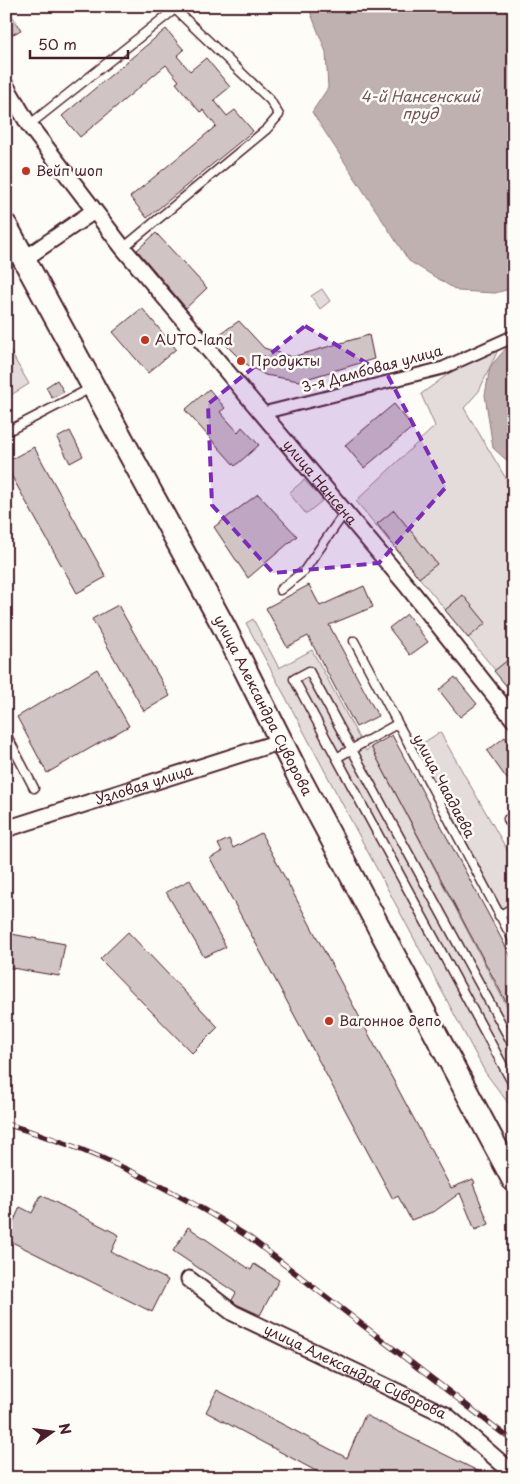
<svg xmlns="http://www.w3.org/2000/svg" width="520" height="1484" viewBox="0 0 520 1484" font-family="'Playpen Sans',sans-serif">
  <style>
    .green { fill: #e3dcda; stroke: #967e82 }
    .water { fill: #c0b1b1; stroke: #91777b }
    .building { fill: #d0c5c4; stroke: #4a1f2b }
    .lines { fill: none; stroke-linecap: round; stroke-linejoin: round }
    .service-casing { stroke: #4a1f2b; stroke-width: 11 }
    .pedestrian-casing { stroke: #4a1f2b; stroke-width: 15 }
    .minor-casing { stroke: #4a1f2b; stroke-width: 19 }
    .primary-casing { stroke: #4a1f2b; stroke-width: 26 }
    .service { stroke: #fdfcf7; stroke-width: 8 }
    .pedestrian { stroke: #fdfcf7; stroke-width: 11 }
    .minor { stroke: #fdfcf7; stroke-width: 15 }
    .primary { stroke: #fdfcf7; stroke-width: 22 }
    .rail-casing { stroke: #4a1f2b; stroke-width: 5.5 }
    .rail { stroke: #fdfcf7; stroke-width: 4; stroke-dasharray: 11; stroke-linecap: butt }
    .marked { fill: #7b2cbf; fill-opacity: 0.2; stroke: #7b2cbf; stroke-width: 4; stroke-dasharray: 10 6; stroke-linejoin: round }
    .poi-dot { fill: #c8321e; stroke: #fdfcf7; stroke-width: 2 }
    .labels { text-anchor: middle; stroke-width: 5; stroke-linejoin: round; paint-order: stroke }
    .poi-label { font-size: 14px; fill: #4a1f2b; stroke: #fdfcf7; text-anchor: start }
    .street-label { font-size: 14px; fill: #4a1f2b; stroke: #fdfcf7 }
    .water-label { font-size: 15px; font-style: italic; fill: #73525a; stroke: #fdfcf7 }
  </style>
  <rect width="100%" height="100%" fill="#fdfcf7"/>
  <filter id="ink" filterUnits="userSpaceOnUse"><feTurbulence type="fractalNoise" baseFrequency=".02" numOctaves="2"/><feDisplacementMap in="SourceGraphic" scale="10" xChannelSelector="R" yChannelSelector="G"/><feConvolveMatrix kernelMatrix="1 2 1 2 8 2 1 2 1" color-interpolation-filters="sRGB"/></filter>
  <g filter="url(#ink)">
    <g class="green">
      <polygon points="322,289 330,301 320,309 311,296"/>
      <polygon points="503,339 479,391 464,408 514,492 514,693 356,501 435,426 421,394 477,353"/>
      <polygon points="6,344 29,384 6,398"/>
      <polygon points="304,480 323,500 306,514 289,493"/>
      <polygon points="253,619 279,668 312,650 366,751 371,747 514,1020 514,1111 485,1072 246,623"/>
      <polygon points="440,732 514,862 514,901 501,909 417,747"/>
    </g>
    <g class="water">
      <polygon points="308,6 514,6 514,288 495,293 458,291 409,261 312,112 328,88 326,52"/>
      <polygon points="514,345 514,467 493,448 485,395 490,367 507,347"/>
    </g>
    <g class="building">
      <polygon points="6,6 21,30 6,38"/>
      <polygon points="166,29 184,50 177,56 190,71 206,58 230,87 214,100 227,116 235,110 253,131 147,218 130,197 216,126 203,110 200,112 176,83 179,81 166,65 80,137 62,116"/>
      <polygon points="156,233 207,288 186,308 137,250"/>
      <polygon points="142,308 176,349 148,373 113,332"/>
      <polygon points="239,321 264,348 292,357 369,335 374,359 299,381 265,375 243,362 217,336"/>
      <polygon points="57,380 64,392 52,398 46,387"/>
      <polygon points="209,389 225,408 220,412 238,432 242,427 259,445 235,466 185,410"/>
      <polygon points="394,404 413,427 364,468 345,445"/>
      <polygon points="70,431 83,456 70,463 57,438"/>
      <polygon points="34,447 106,577 77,593 6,466 6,462"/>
      <polygon points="258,494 297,536 248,578 214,527"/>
      <polygon points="394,510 437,564 419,578 377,524"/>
      <polygon points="309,585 320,606 364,586 373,607 329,625 378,716 356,727 308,636 287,647 266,608"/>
      <polygon points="463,595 486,623 468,638 445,610"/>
      <polygon points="118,605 170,696 144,711 92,619"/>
      <polygon points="407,614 428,642 410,655 389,628"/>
      <polygon points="514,655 514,695 494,671"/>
      <polygon points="97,669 129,726 47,773 17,717"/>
      <polygon points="455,677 477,704 460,717 439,690"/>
      <polygon points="392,735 514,962 514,1017 371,747"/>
      <polygon points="505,737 514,749 514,774 507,779 487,751"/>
      <polygon points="261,833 451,1188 473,1179 475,1183 473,1184 489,1224 475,1230 460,1193 435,1211 411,1220 398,1196 393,1199 210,858 222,852 218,844 229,839 233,848"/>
      <polygon points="190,880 226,947 204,957 166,892"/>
      <polygon points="128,932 218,1027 192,1053 100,959"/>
      <polygon points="6,933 65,944 59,976 6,967"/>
      <polygon points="41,1195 119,1235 111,1252 168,1280 152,1312 6,1239 20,1207 32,1213"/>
      <polygon points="188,1227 251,1270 254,1264 279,1280 260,1315 236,1304 232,1300 236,1293 173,1251"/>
      <polygon points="217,1390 347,1458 365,1415 492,1478 329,1478 206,1412"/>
    </g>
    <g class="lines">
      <defs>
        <g id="service">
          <polyline points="29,125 175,9 270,100 279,115 267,129 123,248"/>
          <polyline points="6,432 91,388"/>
          <polyline points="280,590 304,571 345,512"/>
          <polyline points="354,641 514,942"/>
          <polyline points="6,734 34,788"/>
          <polyline points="338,757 397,724"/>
          <polyline points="508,819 514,830"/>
          <polyline points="499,916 514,907"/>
          <polyline points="514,1047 309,671 294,679 514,1086"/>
        </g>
        <polyline id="pedestrian" points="263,413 443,368 514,336"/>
        <g id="minor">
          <path id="s1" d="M6 86 29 125 123 248 408 587 514 720"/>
          <polyline points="24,259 94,211"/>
          <path id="s2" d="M6 829 282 741"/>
          <path id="s3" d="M189 1279 233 1313 446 1415 514 1474"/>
        </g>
        <g id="primary">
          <path id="s4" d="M6 226 225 629 300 779 514 1181"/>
        </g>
      </defs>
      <use href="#service" class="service-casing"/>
      <use href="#pedestrian" class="pedestrian-casing"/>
      <use href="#minor" class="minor-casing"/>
      <use href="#primary" class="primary-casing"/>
      <use href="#service" class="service"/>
      <use href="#pedestrian" class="pedestrian"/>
      <use href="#minor" class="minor"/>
      <use href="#primary" class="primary"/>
      <defs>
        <path id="rail" d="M6 1124C95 1149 173 1189 250 1238L514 1442"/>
      </defs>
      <use href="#rail" class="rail-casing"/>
      <use href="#rail" class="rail"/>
    </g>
  </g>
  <path class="marked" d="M305 326 388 376 446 487 379 563 273 573 212 505 208 404Z"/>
  <g class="poi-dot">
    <circle cx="26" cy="171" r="5"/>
    <circle cx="145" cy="340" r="5"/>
    <circle cx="241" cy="361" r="5"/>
    <circle cx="329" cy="1021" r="5"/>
  </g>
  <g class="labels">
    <g class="poi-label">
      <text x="36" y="176">Вейп шоп</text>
      <text x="155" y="345">AUTO-land</text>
      <text x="251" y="366">Продукты</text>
      <text x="339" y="1026">Вагонное депо</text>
    </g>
    <g class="street-label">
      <text transform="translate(372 369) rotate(-15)" y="5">3-я Дамбовая улица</text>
      <text dy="5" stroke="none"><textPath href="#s1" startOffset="506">улица Нансена</textPath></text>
      <text dy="5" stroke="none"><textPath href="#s4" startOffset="544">улица Александра Суворова</textPath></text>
      <text dy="5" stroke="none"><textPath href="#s2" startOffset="145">Узловая улица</textPath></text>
      <text transform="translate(444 786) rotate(62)" y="5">улица Чаадаева</text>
      <text dy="5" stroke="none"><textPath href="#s3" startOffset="191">улица Александра Суворова</textPath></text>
    </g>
    <g class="water-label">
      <text x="420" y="102">4-й Нансенский<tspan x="420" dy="17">пруд</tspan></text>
    </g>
  </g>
  <rect width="520" height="1484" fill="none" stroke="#fdfcf7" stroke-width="25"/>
  <rect x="12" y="12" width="495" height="1459" fill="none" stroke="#4a1f2b" stroke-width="2" filter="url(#ink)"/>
  <g transform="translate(52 1432) rotate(76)" stroke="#fdfcf7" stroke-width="4" paint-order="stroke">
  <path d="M0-4L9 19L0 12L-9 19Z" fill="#4a1f2b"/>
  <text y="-8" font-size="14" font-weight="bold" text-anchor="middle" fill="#4a1f2b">N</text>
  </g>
  <path d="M30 50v8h98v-8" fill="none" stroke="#4a1f2b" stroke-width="2.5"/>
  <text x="38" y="50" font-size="15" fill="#4a1f2b" stroke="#fdfcf7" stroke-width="4" paint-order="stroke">50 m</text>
</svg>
